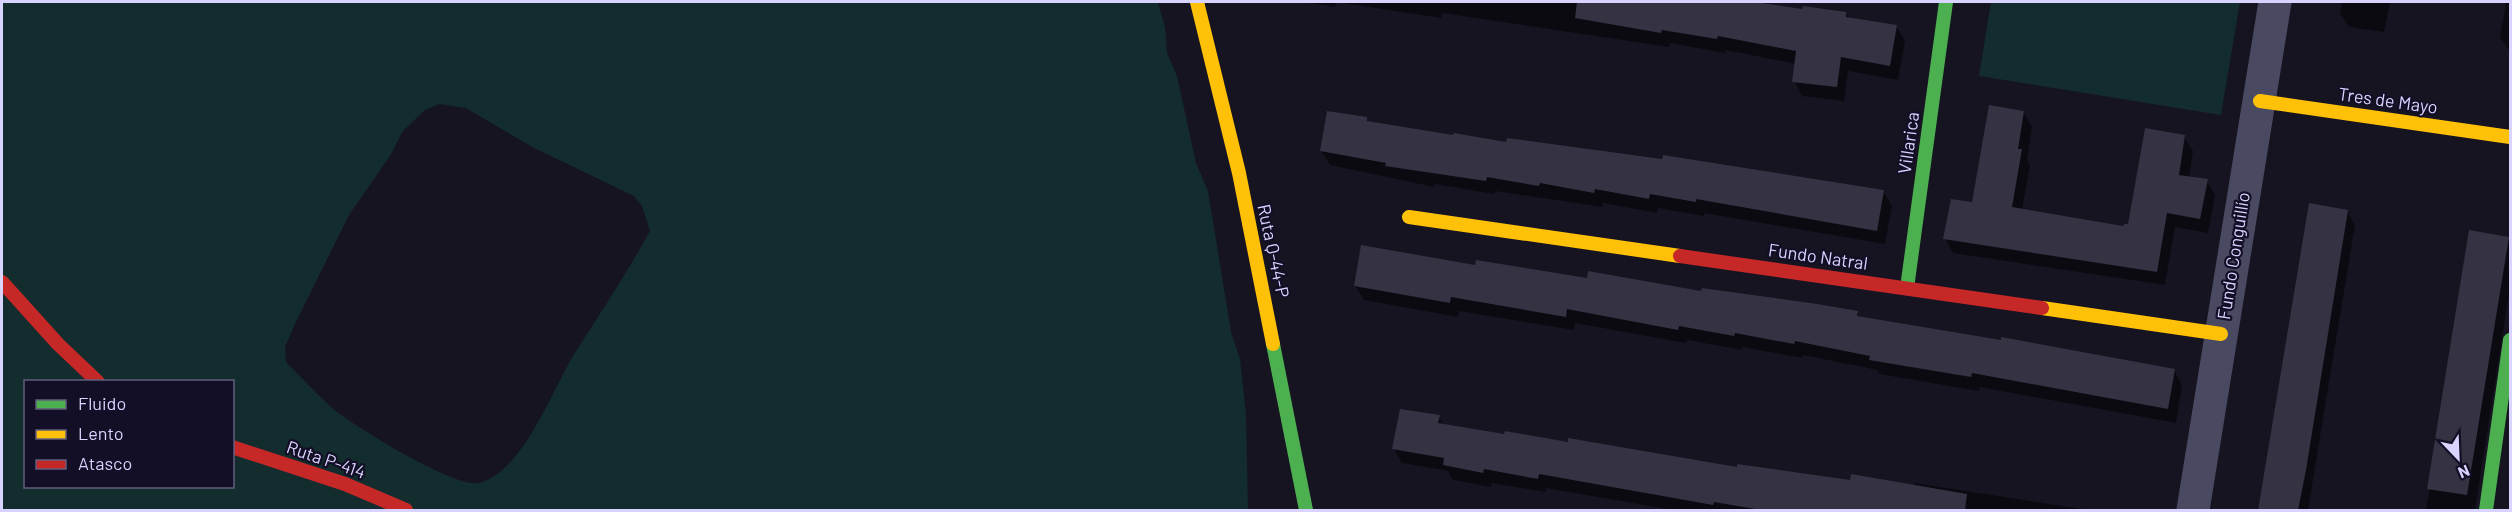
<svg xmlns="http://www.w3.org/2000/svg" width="2512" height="512" viewBox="0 0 2512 512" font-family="Barlow,sans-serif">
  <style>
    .green { fill: #132c2d; fill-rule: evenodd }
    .shadow { fill: #0007 }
    .building { fill: #343243 }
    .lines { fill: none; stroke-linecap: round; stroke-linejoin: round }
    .street { stroke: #4a4962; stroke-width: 33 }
    .fast { stroke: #4caf50; stroke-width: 14 }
    .slow { stroke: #ffc107; stroke-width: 14 }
    .jam { stroke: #c62828; stroke-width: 14 }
    .labels { text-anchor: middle; stroke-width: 4.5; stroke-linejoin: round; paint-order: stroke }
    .street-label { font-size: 18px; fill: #d9d4ff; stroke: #130f26 }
  </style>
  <rect width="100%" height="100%" fill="#161421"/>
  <g class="green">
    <path d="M2 2H1158L1165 27 1167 53 1177 76 1196 163 1208 191 1231 332 1240 359 1246 415 1248 510H2ZM439 104 466 108 532 147 634 196 642 206 650 231C627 273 601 312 576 351 554 385 523 474 478 483 454 488 352 425 331 407 316 393 301 377 286 362L285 347 295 324 349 215 390 156 403 131 425 110ZM26 382H232V486H26Z"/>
    <polygon points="1991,2 2240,2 2221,115 1979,76"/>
  </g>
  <g class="shadow">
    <polygon points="1304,2 1734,2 1804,11 1846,13 1849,19 1896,26 1905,41 1898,80 1848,71 1844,101 1802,96 1794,81 1796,64 1725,50 1725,53 1670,43 1669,47 1442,13 1441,18 1336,2 1335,7"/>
    <polygon points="2342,2 2390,2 2384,32 2349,27 2340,13"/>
    <polygon points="2506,2 2510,2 2510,52 2500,37"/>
    <polygon points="2023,112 2032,127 2027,160 2030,165 2022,210 2125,228 2129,226 2184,137 2193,151 2189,178 2207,181 2215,195 2208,233 2175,227 2165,285 1953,253 1945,238 1973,204"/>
    <polygon points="1366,119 1369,123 1507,144 1883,191 1892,206 1885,244 1704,213 1704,216 1658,208 1657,213 1603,203 1602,207 1495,191 1494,194 1435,184 1434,187 1330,165 1321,151"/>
    <polygon points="2310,205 2347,211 2355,225 2308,510 2258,510"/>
    <polygon points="2470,232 2508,238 2510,243 2510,288 2475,510 2426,510"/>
    <polygon points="1476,266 1857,312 1860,318 2174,370 2182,385 2176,423 1980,387 1979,391 1879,374 1877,370 1803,355 1802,358 1743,347 1742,350 1687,340 1686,343 1575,323 1574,330 1459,311 1458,317 1364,300 1355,286"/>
    <polygon points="1439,417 1444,426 1738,469 1851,482 1913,486 1914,483 2089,510 1672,510 1546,488 1546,492 1492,483 1491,487 1453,480 1448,471 1402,463 1394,449"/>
  </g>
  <g class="building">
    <polygon points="1577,2 1755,2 1802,9 1803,6 1846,12 1846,17 1897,25 1890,66 1841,57 1837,87 1792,82 1796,51 1718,36 1717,39 1662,30 1661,33 1575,18"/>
    <polygon points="1989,105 2024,111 2018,149 2022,149 2012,207 2123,226 2124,224 2128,224 2145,128 2185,135 2179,175 2208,179 2200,219 2167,213 2157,272 1943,239 1951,199 1972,202"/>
    <polygon points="1327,111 1367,117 1367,121 1453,135 1454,133 1506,142 1507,138 1662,159 1663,155 1884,190 1877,231 1696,199 1696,202 1650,194 1649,199 1595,189 1594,193 1540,183 1539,186 1487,177 1486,181 1385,166 1386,163 1320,151"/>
    <polygon points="2309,203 2348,210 2306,470 2298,510 2258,510"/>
    <polygon points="2469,230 2509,237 2467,495 2427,489"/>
    <polygon points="1361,245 1475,265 1476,260 1587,278 1588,271 1701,291 1702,288 1817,304 1858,311 1857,316 2001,340 2001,337 2175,369 2168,409 1972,373 1971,377 1869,360 1870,356 1795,341 1794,344 1735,333 1734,336 1679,326 1678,330 1567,309 1566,317 1451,297 1450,303 1354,286"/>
    <polygon points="1400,409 1440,415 1438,423 1504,434 1505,431 1568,442 1568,438 1737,467 1737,464 1850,480 1851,474 1967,494 1965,510 1761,510 1714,502 1713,505 1539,474 1538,479 1484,469 1483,473 1443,465 1444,458 1392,449"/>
  </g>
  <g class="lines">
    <polyline class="street" points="2193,510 2275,2"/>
    <g class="fast">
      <polyline points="1907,288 1946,2"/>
      <polyline points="1273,344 1306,510"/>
      <polyline points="2486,510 2510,340"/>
    </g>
    <g class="slow">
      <polyline points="1197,2 1239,173 1273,344"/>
      <polyline points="2260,101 2510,137"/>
      <polyline points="1409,217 1680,256"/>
      <polyline points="2042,308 2221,334"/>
    </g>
    <g class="jam">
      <polyline points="1680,256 2042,308"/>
      <polyline points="2,282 58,344 98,382"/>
      <polyline points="232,447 345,484 406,510"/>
    </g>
  </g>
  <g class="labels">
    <g class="street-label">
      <text transform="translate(2388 101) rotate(8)" y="6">Tres de Mayo</text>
      <text transform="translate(1909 143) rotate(-82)" y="6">Villarica</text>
      <text transform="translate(1273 251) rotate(78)" y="6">Ruta Q-44-P</text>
      <text transform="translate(2234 256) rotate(-81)" y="6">Fundo Conguillío</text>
      <text transform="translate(1818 257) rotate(8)" y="6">Fundo Natral</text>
      <text transform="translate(326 460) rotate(19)" y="6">Ruta P-414</text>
    </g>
  </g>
  <rect width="2512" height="512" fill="none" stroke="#d9d4ff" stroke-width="6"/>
  <rect x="24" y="380" width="210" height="108" fill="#130f26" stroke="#625e7d" stroke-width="1.5"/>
  <rect x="36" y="400" width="30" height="9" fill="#4caf50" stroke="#625e7d" stroke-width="1.5"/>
  <text x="78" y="410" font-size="18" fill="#d9d4ff">Fluido</text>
  <rect x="36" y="430" width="30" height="9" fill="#ffc107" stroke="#625e7d" stroke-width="1.5"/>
  <text x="78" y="440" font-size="18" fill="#d9d4ff">Lento</text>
  <rect x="36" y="460" width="30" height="9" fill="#c62828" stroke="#625e7d" stroke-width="1.5"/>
  <text x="78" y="470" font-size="18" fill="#d9d4ff">Atasco</text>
  <g transform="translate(2458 458) rotate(157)" stroke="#130f26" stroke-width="4.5" paint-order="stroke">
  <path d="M0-4.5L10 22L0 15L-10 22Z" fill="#d9d4ff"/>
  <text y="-9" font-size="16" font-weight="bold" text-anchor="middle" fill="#d9d4ff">N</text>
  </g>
</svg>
